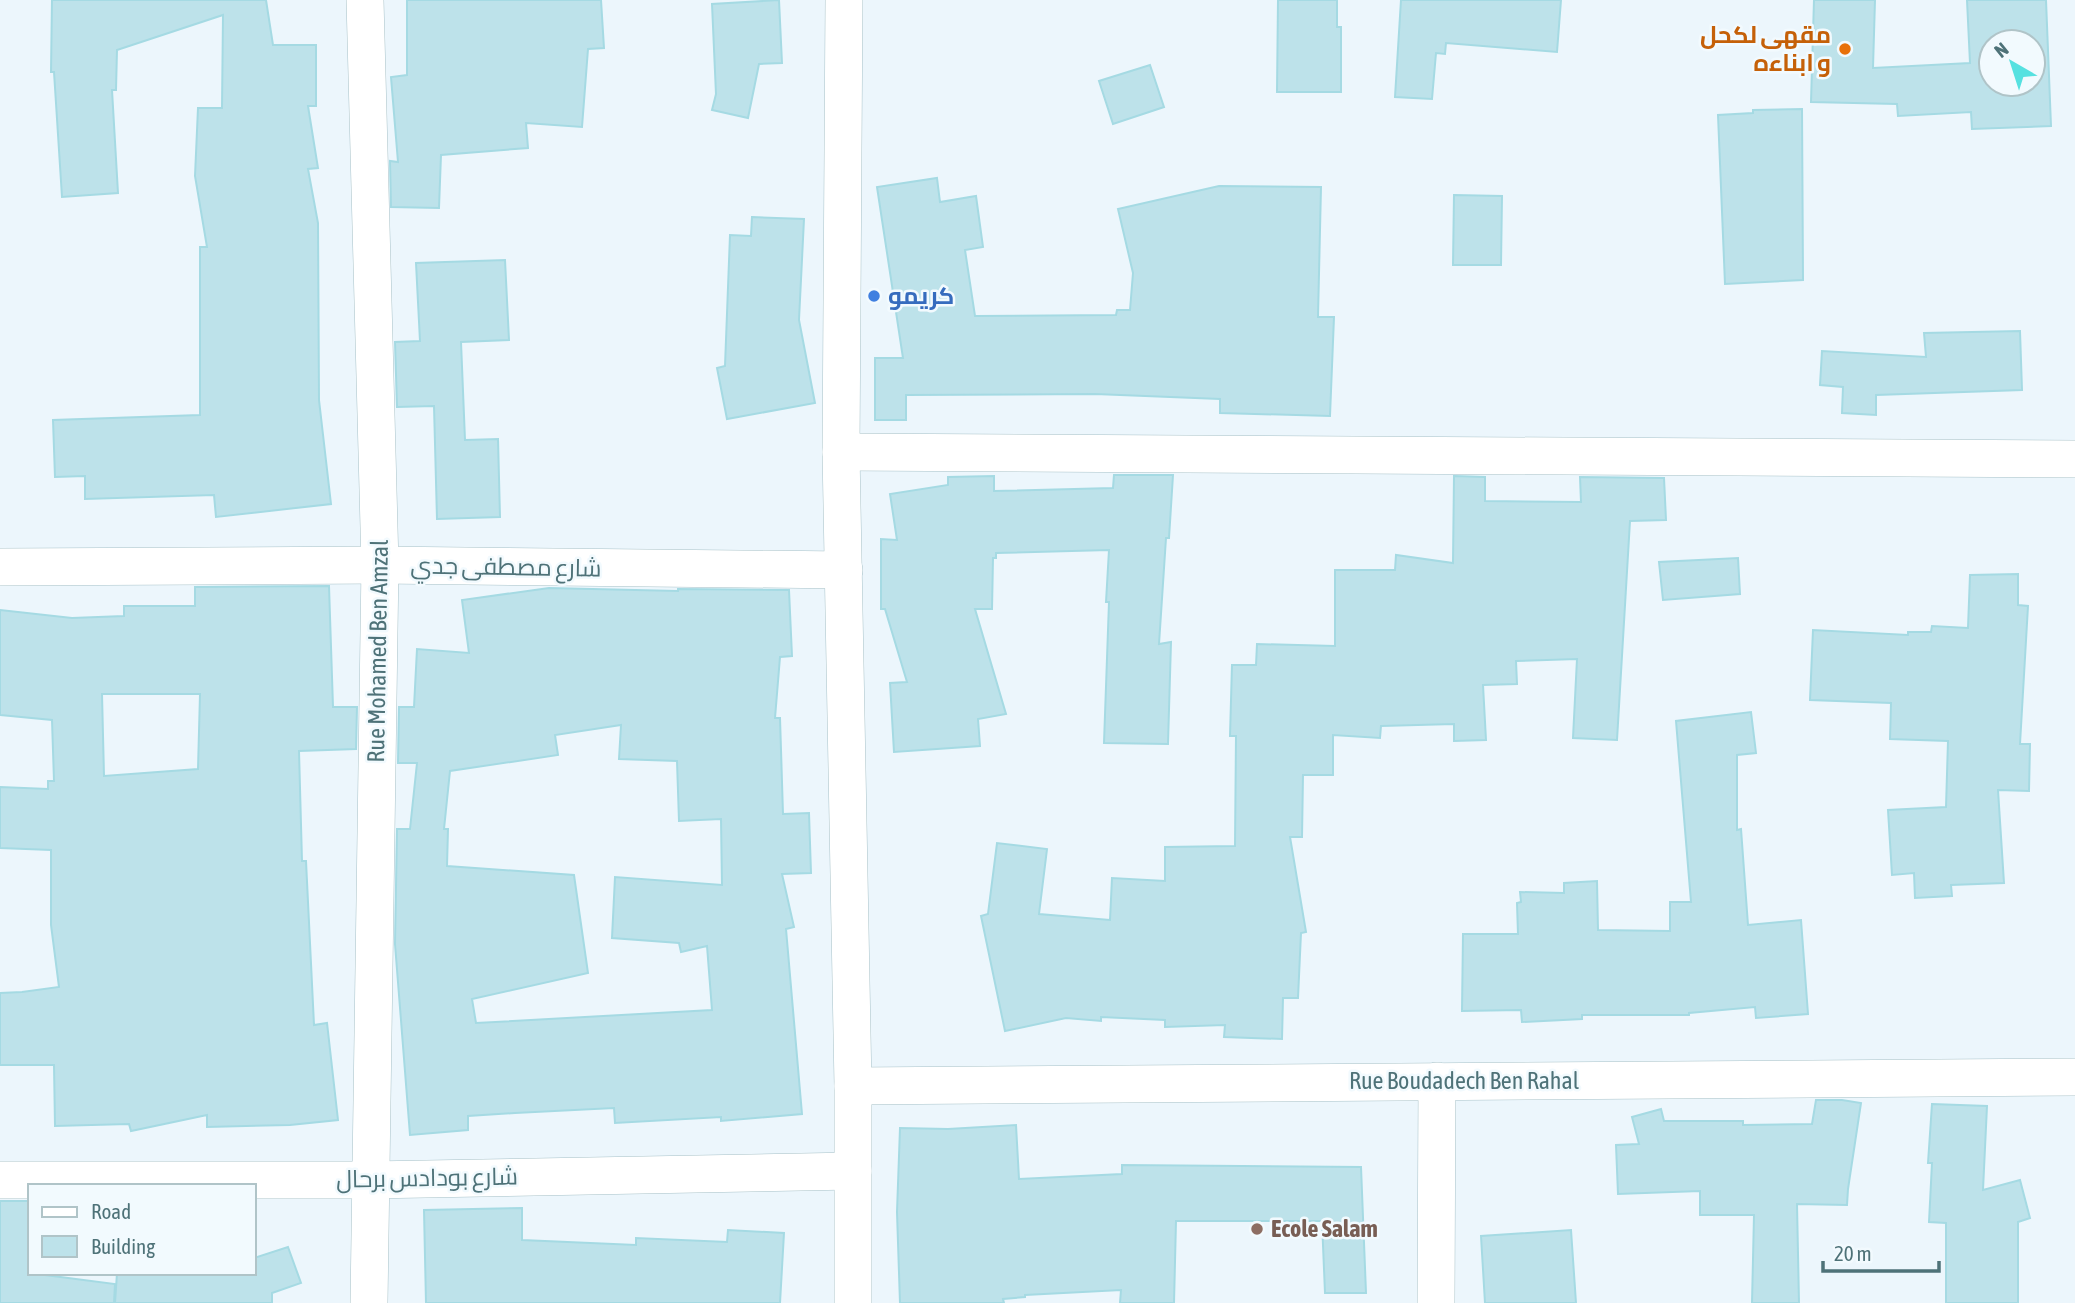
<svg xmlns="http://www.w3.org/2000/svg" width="2075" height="1303" viewBox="0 0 2075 1303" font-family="'Asap Condensed',Cairo,sans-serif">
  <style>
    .building { fill: #bde2ea; stroke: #a5dae3; stroke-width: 2; fill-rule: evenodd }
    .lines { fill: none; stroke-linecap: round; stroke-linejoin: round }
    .minor-casing { stroke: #a8c2c8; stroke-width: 38 }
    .minor { stroke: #fff; stroke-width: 37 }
    .food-dot { fill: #e8710a; stroke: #f2fafe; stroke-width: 2.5 }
    .shop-dot { fill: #3f7fe0; stroke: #f2fafe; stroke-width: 2.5 }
    .education-dot { fill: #8d6e63; stroke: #f2fafe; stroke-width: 2.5 }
    .labels { text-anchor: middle; stroke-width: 5; stroke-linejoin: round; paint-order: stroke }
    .food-label { font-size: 24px; font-weight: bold; fill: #c56008; stroke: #f2fafe; text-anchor: end }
    .shop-label { font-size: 24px; font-weight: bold; fill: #366cbe; stroke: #f2fafe; text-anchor: start }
    .street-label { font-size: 24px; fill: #4e7278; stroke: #f2fafe }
    .education-label { font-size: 24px; font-weight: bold; fill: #785e54; stroke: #f2fafe; text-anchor: start }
  </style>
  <rect width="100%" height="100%" fill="#ecf6fc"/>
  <g class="building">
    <polygon points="52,0 266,0 273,45 316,45 316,106 308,106 318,168 308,169 318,223 319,400 331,504 216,517 214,495 85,499 85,476 55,477 53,420 200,415 200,247 207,247 195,176 198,108 222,108 223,15 117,50 116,90 112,90 118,193 62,197 54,72 51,72"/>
    <polygon points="407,0 601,0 604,48 588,49 582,127 526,123 528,148 441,155 439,208 391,207 390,161 398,162 391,77 407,75"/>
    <polygon points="779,0 782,63 759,64 748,118 712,110 716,94 712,4"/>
    <polygon points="1278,0 1337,0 1337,27 1341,27 1341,92 1277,92"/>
    <polygon points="1401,0 1561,0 1557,52 1446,43 1445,54 1436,53 1432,99 1395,97"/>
    <path d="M1814 0H1875L1873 68 1970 63 1967 0H2046L2051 126 1972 129 1971 112 1898 116 1897 104 1811 102ZM1991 42H2033V84H1991Z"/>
    <polygon points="1150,65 1164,107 1113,124 1099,81"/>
    <polygon points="1802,109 1803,280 1725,284 1718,115 1753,113 1753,110"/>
    <polygon points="937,178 940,202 976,196 983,247 965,250 975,316 1116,315 1117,310 1130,310 1133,273 1118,209 1219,186 1321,187 1318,317 1334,317 1330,416 1220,413 1220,399 1095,394 906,395 906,420 875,420 875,358 903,358 877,187"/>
    <polygon points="1454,195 1502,196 1501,265 1453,265"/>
    <polygon points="752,217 804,219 799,320 815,403 727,419 717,368 725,366 730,235 751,236"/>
    <polygon points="505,260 509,340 461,342 465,440 498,439 500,517 437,519 434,406 397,407 395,342 420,341 416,263"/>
    <polygon points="2020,331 2022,390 1876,395 1876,415 1842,413 1843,387 1820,385 1822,351 1926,357 1924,333"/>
    <polygon points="1114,475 1173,475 1169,538 1166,538 1159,644 1171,642 1168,744 1104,743 1109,602 1106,602 1109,550 996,553 996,558 993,558 992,609 975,609 1006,714 978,719 980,746 894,752 890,683 907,682 885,609 881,609 881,539 897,540 890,494 948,485 948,477 994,476 994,491 1113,488"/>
    <polygon points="1454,476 1485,477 1485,501 1581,502 1580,477 1664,478 1666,520 1630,521 1617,740 1573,738 1577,659 1516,661 1517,684 1483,685 1486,740 1454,741 1454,724 1381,726 1380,738 1333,735 1333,775 1303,775 1302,837 1290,837 1306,932 1301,933 1298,998 1283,998 1282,1039 1224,1037 1225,1025 1165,1027 1165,1020 1101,1017 1101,1021 1066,1018 1005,1031 981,916 988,914 997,843 1047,849 1039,914 1110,920 1112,878 1165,881 1165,847 1235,846 1236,736 1230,736 1232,665 1256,665 1257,644 1335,646 1335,570 1395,570 1396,555 1453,563"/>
    <polygon points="1738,558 1740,594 1663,600 1659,562"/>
    <polygon points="2018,574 2018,605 2028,606 2020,744 2030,744 2029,791 1998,790 2004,883 1951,885 1952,896 1915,898 1914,873 1892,875 1888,810 1946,807 1948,741 1890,739 1891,703 1810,700 1813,630 1908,635 1908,632 1931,632 1932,626 1968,628 1970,575"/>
    <path d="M329 586 333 707H357L356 749 299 751 302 861H306L314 1025 327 1023 338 1120 290 1125 207 1127V1115L131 1131 129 1124 55 1126 54 1065H0V993L22 992 59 987 51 925V850L0 848V787L48 789V781H54L52 720 0 715V610L72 618 124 616V606H195V587ZM102 694H200L198 769 104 776Z"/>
    <path d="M549 588 678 591V589L789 590 792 656 780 657 775 718H780L783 814 809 813 811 873 782 874 794 927 786 929 802 1114 721 1121V1117L615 1123 614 1108 515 1113 468 1116V1130L410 1135 395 944 397 829H410L417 763H398L399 707H414L417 649 469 653 462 600ZM621 725 619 759 677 761 679 821 721 819 722 885 615 877 612 938 679 943 681 952 707 946 712 1010 476 1023 472 999 588 973 574 875 447 866 448 829H444L450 771 558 755 555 735Z"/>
    <polygon points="1751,712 1756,753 1737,755 1737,830 1741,829 1748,925 1801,920 1808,1014 1756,1018 1755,1007 1689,1013 1689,1015 1582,1015 1582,1019 1522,1022 1521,1010 1462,1011 1463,934 1518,934 1517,903 1521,902 1520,892 1564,893 1564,883 1597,881 1598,930 1670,931 1670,902 1691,902 1676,721"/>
    <polygon points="1816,1100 1842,1100 1861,1103 1848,1189 1847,1205 1797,1204 1799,1303 1752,1303 1754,1215 1700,1215 1700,1191 1618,1194 1616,1145 1639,1144 1632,1117 1661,1109 1664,1121 1743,1121 1743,1125 1812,1124"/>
    <polygon points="1932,1104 1987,1106 1983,1190 2020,1180 2030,1218 2018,1222 2018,1303 1946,1303 1946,1223 1929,1222 1932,1163 1928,1163"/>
    <polygon points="1016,1125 1019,1179 1122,1174 1122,1165 1361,1167 1366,1293 1325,1293 1322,1221 1176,1221 1174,1303 1120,1303 1121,1290 1025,1295 1025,1297 1003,1299 1004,1303 900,1303 897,1212 900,1128 948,1129"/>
    <polygon points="0,1201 30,1201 30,1273 115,1284 114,1303 0,1303"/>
    <polygon points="522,1208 522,1240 636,1245 636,1238 727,1242 728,1230 784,1233 780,1303 426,1303 424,1210"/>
    <polygon points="1571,1230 1576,1303 1485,1303 1481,1236"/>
    <polygon points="288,1247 301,1283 272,1293 272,1303 115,1303 117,1273 254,1273 254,1258"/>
  </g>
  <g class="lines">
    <defs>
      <g id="minor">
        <polyline points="365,0 380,565 369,1303"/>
        <polyline points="844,0 841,452 853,1086 853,1303"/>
        <polyline points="841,452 2075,459"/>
        <polyline points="0,567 380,565 844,570"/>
        <polyline points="853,1086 2075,1077"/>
        <polyline points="0,1180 370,1180 853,1171"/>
        <polyline points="1436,1303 1437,1081"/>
      </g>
    </defs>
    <use href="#minor" class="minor-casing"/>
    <use href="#minor" class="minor"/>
  </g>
  <circle class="food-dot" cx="1845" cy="49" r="7"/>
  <circle class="shop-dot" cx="874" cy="296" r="7"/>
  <circle class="education-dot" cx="1257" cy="1229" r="7"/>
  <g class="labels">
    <g class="food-label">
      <text x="1831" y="43">مقهى لكحل<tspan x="1831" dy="28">و ابناءه</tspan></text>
    </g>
    <g class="shop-label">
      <text x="888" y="304">كريمو</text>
    </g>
    <g class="street-label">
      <text transform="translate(506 567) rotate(1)" y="8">شارع مصطفى جدي</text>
      <text transform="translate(378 651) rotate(-89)" y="8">Rue Mohamed Ben Amzal</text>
      <text x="1464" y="1089">Rue Boudadech Ben Rahal</text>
      <text transform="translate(427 1178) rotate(-1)" y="8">شارع بودادس برحال</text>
    </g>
    <g class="education-label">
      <text x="1271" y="1237">Ecole Salam</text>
    </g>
  </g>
  <rect x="28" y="1184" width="228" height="91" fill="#f2fafe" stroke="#b0c4c8" stroke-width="2"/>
  <rect x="42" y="1207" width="35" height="10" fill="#ffffff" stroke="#b0c4c8" stroke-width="2"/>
  <text x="91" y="1219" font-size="21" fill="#4e7278">Road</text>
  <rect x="42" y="1236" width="35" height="21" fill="#bde2ea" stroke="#b0c4c8" stroke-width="2"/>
  <text x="91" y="1254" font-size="21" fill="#4e7278">Building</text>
  <g transform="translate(2012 63) rotate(321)"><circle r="33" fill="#f2fafe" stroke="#b0c4c8" stroke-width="2"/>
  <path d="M0-5L12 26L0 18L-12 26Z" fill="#56e1e0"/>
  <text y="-10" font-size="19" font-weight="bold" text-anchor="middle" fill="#4e7278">N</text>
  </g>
  <path d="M1823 1261v10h116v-10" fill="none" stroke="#4e7278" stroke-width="3.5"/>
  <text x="1834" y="1261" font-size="21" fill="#4e7278" stroke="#f2fafe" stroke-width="5" paint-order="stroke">20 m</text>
</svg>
